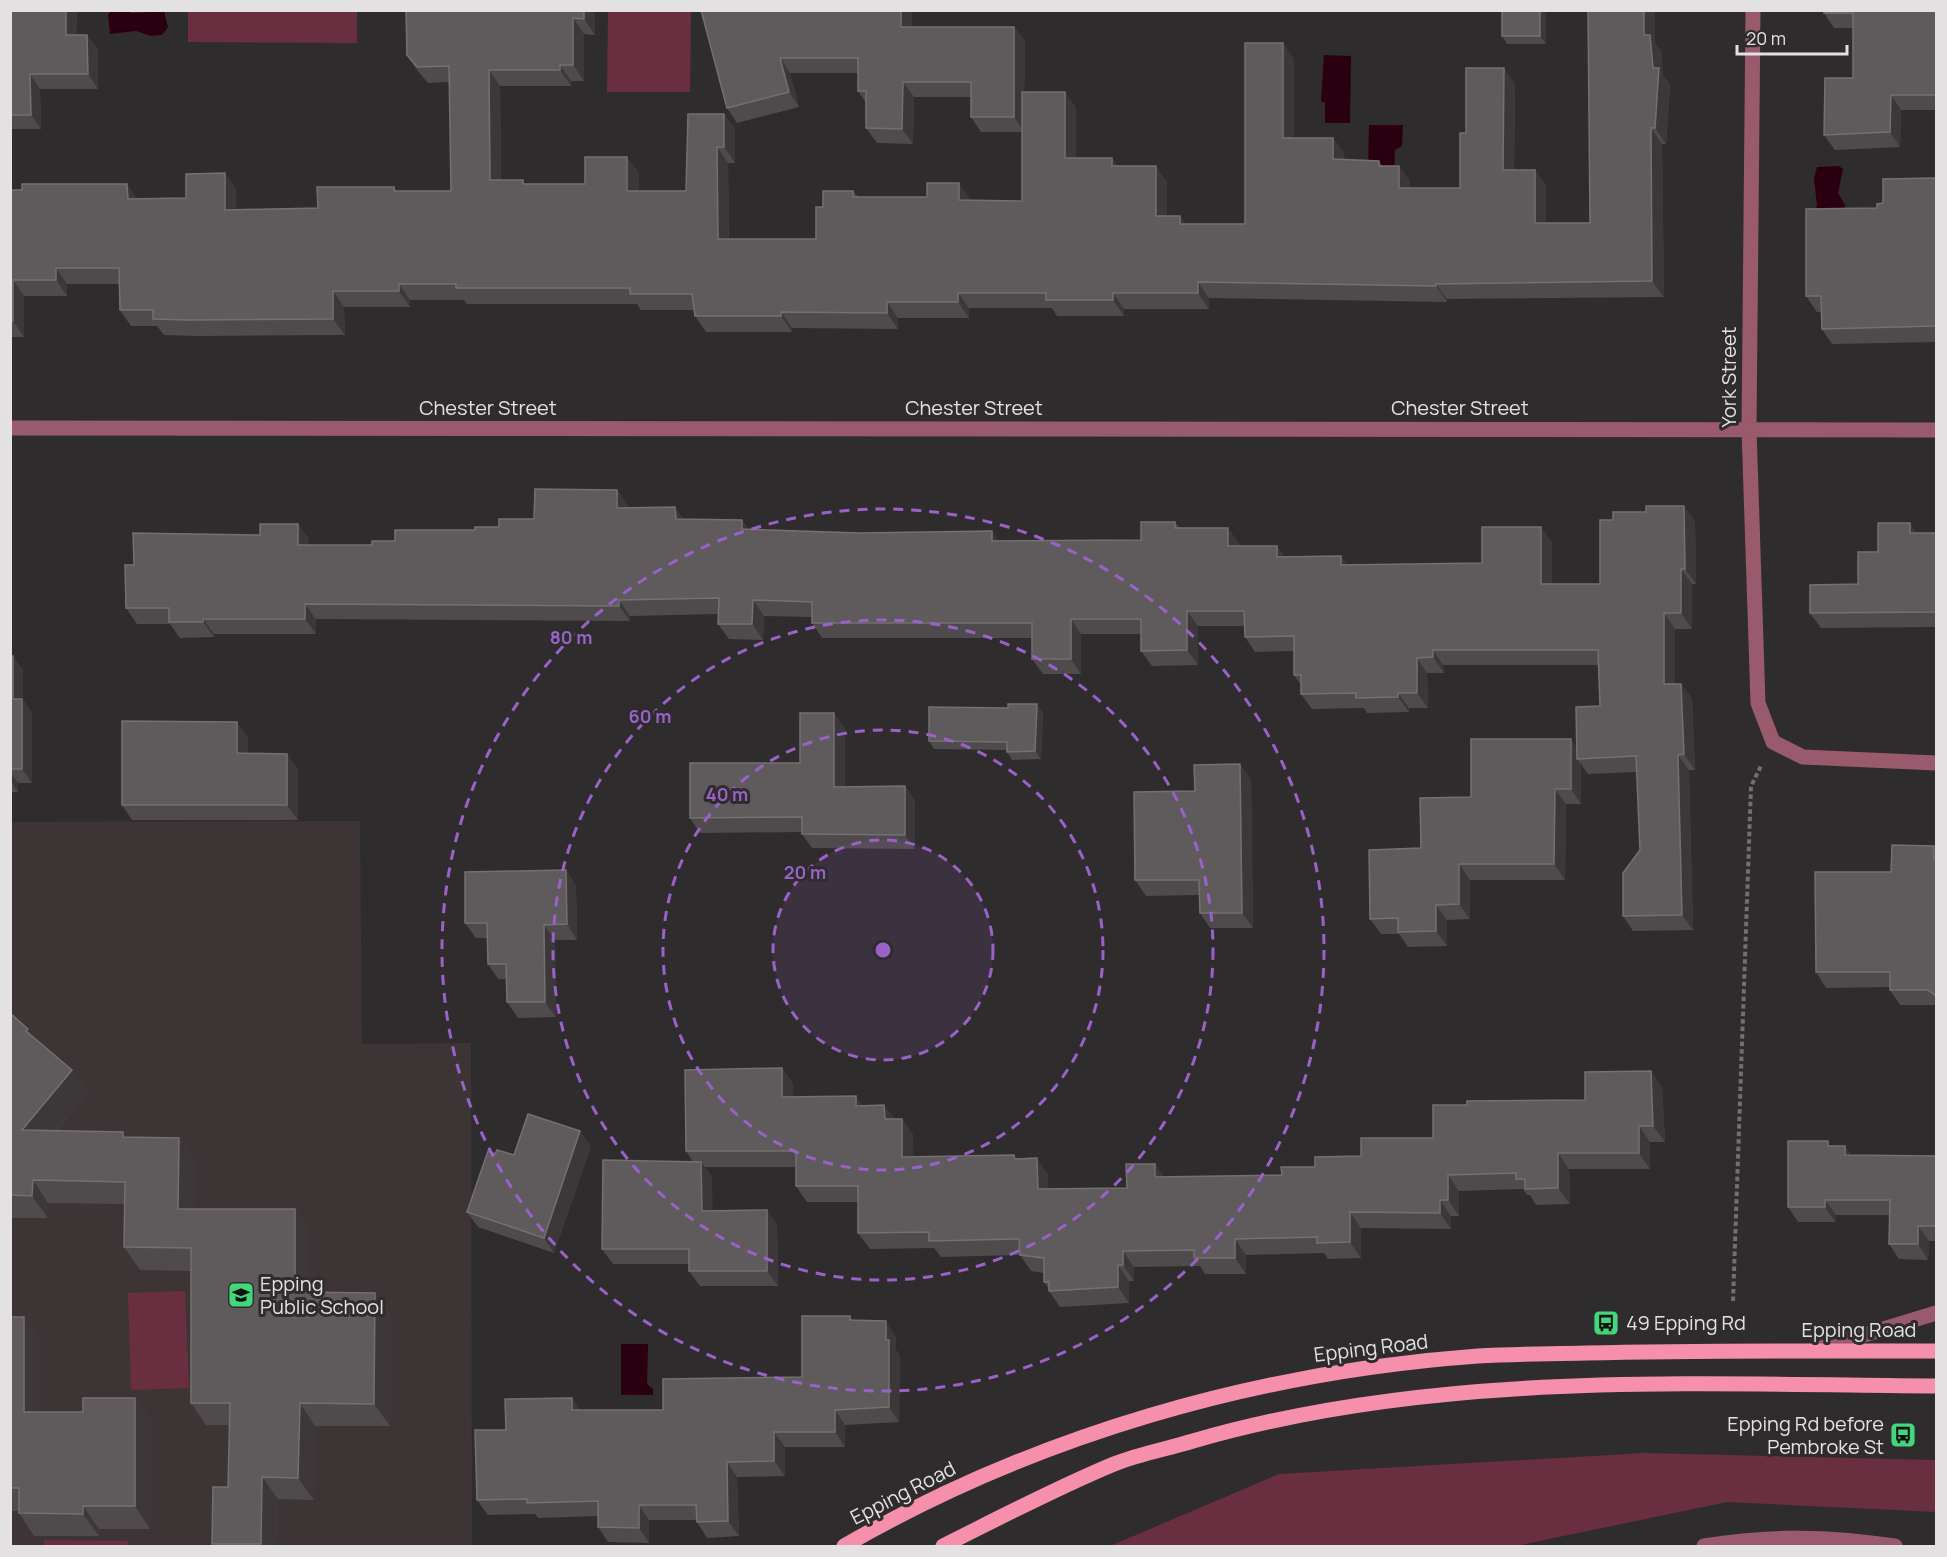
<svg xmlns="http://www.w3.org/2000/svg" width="1947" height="1557" viewBox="0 0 1947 1557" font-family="Manrope,sans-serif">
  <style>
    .built { fill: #3d3436 }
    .green { fill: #6a2e41 }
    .water { fill: #2a0010 }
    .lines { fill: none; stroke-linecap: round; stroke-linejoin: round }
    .path { stroke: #726f70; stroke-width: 4; stroke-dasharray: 4.5 3; stroke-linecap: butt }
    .minor { stroke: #985a6c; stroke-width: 15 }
    .major { stroke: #f58fac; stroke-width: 15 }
    .wall { fill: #4f4b4c }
    .shaded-wall { fill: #3c3839 }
    .building { fill: #5f5b5c; stroke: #747071; stroke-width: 1.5 }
    .ring { fill: none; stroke: #9a62c9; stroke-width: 3; stroke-dasharray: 10 8 }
    .labels { text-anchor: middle; stroke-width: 6; stroke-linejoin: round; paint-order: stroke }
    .street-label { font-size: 20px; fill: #e3e1e1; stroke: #2f2c2d }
    .poi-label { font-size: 20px; fill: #e3e1e1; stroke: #2f2c2d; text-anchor: start }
    .centre { fill: #9a62c9; stroke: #2f2c2d; stroke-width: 3 }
    .ring-label { font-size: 18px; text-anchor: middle; font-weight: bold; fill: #9a62c9; stroke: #2f2c2d; stroke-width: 6; stroke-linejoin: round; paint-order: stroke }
  </style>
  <rect width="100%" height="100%" fill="#2f2c2d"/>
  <polygon class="built" points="360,821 362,1044 471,1043 472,1546 11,1546 10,822"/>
  <g class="green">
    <polygon points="188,11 357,11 357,43 188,42"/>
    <polygon points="608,11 691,11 690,92 607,92"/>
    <polygon points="185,1291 189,1388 131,1390 128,1293"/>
    <polygon points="1644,1453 1936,1460 1936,1512 1727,1502 1516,1546 1110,1546 1279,1474"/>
    <polygon points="44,1540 128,1541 128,1546 44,1546"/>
  </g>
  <g class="water">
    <polygon points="111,11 128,11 132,13 164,11 168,27 162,35 151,36 136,31 110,34 108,15"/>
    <polygon points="1324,55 1351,56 1350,123 1325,123 1325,102 1321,102"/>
    <polygon points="1369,125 1403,125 1402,146 1395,150 1394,175 1368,174"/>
    <polygon points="1839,166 1843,169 1838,193 1845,205 1843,213 1814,209 1817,206 1814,178 1817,167"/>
    <polygon points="621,1344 648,1344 647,1384 653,1389 653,1395 621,1395"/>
  </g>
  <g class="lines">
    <polyline class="path" points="1733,1301 1751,786 1762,764"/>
    <g class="minor">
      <polyline points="1753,10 1749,429 1758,703 1773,742 1803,757 1936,763"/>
      <polyline points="10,428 1936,430"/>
      <polyline points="1818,1349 1936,1313"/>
      <path d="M1704 1546C1770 1535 1828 1536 1895 1546"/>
    </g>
    <g class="major">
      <path d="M844 1546C1037 1435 1256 1372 1478 1356 1514 1354 1550 1354 1586 1353 1703 1350 1819 1351 1936 1351"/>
      <path d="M943 1546C999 1518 1056 1488 1114 1464 1139 1454 1167 1449 1193 1441 1433 1371 1689 1384 1936 1386"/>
    </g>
  </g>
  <g class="wall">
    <polygon points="10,10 77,10 76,35 87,35 98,50 98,89 40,89 41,129 10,129"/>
    <polygon points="595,10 595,35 584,34 584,81 571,81 571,86 500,86 501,180 523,180 525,184 585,184 639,173 639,191 686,191 724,114 735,129 735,163 728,163 729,239 816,239 823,207 853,191 858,197 1022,201 1022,132 981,132 971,117 971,97 914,97 913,144 877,143 866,128 866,103 858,91 858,73 790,73 799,107 737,123 727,108 701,10 912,10 912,27 1014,27 1025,41 1024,92 1065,92 1076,108 1076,158 1112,158 1117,166 1167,182 1167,216 1180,216 1185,224 1245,224 1294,59 1294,138 1333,138 1344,153 1344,160 1379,161 1382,166 1410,181 1410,188 1460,188 1466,133 1515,84 1514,170 1535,170 1546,186 1546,223 1590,223 1655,10 1655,43 1661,51 1663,75 1670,84 1666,144 1662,144 1664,297 1447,299 1447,302 1209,298 1209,309 1124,309 1124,316 1057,316 1052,308 969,308 969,318 898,318 898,329 792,328 792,332 706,332 695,316 694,310 641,310 637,304 467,304 464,300 410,300 410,307 344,307 345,335 199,336 164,335 157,326 131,326 120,310 120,284 67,284 67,296 24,296 24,337 10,337 10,190 127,184 137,199 186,198 236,189 236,209 318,208 394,187 397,191 451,191 449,82 428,83 418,71 407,55"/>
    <polygon points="1502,10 1543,10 1546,14 1546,44 1507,44 1502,36"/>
    <polygon points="1936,10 1936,110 1901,110 1900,147 1835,150 1824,135 1853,78 1853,28 1834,28 1824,13"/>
    <polygon points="1936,178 1936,342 1832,344 1822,329 1821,312 1817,312 1806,296 1877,208 1883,203"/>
    <polygon points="617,490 628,506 628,508 684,520 742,520 748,529 999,541 1141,540 1175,522 1180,528 1239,543 1239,546 1277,546 1285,557 1341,556 1347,565 1482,563 1552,542 1552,584 1600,584 1695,521 1696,584 1692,584 1692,629 1675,629 1675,684 1681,684 1692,699 1695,770 1689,770 1693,930 1633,931 1623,916 1640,850 1637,772 1588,774 1581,764 1581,804 1566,804 1565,880 1470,880 1470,919 1447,920 1447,946 1408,947 1399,934 1381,934 1370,919 1421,848 1471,797 1577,748 1600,706 1599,665 1443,665 1444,673 1427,673 1428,708 1409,708 1409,712 1367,713 1364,708 1312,709 1301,694 1301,685 1294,675 1294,651 1255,652 1245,637 1245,626 1198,626 1198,665 1152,666 1141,651 1141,634 1081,634 1081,674 1043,674 1032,659 1032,638 822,638 812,623 812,617 764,616 763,640 729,639 718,624 718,614 630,616 630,621 316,619 316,634 214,634 214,637 180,638 170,624 137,624 126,608 134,565 260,535 298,524 309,539 309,545 372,545 499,527 534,519"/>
    <polygon points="1917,533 1936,533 1936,627 1821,628 1810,613 1858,584 1878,552"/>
    <polygon points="10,656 23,670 23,700 32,713 32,783 18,783 18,792 10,792"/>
    <polygon points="1043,712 1041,759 1012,760 1007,752 1007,750 934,749 929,741"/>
    <polygon points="845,728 845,787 905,786 915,801 915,849 812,848 802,834 802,832 700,833 690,818 800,763"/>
    <polygon points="248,737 248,753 298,769 298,820 132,820 122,805"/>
    <polygon points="1251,779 1253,928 1210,928 1200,913 1199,895 1146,896 1135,880 1195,791"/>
    <polygon points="1936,850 1936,1005 1900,1005 1890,990 1890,987 1826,988 1816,972 1891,872"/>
    <polygon points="566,870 576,886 577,940 555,940 556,1017 518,1018 507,1002 507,979 498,979 488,964 487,938 476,938 465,923"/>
    <polygon points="10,1013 36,1039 72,1070 88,1092 56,1131 127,1138 179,1138 195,1161 194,1209 295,1209 310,1232 310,1292 375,1293 391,1315 390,1426 315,1426 314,1500 278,1499 277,1546 213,1546 212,1544 228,1487 230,1425 206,1425 191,1403 191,1271 140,1270 124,1247 125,1204 48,1203 48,1218 10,1218"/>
    <polygon points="782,1068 793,1084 793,1097 863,1105 884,1105 894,1119 902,1119 913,1135 913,1157 1017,1159 1048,1174 1048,1189 1127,1188 1155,1164 1164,1177 1282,1175 1433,1138 1467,1105 1585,1100 1662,1087 1665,1142 1650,1142 1650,1169 1569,1169 1570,1204 1536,1205 1530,1195 1527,1195 1523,1189 1459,1191 1459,1216 1451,1216 1451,1229 1361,1228 1361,1258 1328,1259 1324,1253 1246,1255 1246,1274 1205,1274 1200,1266 1134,1267 1134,1281 1129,1281 1129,1303 1060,1307 1049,1291 1049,1289 1044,1282 1044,1273 1031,1271 1020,1255 941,1257 934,1248 870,1249 858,1233 858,1202 807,1202 796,1186 796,1167 705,1167 712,1177 712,1211 777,1225 778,1286 700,1286 689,1271 689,1264 613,1264 602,1249 693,1162 686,1151"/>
    <polygon points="591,1146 554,1253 478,1227 467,1212 495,1154 514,1155"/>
    <polygon points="1832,1146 1845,1146 1851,1155 1936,1156 1936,1241 1929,1241 1928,1260 1899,1259 1889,1244 1890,1215 1836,1215 1835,1222 1798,1222 1788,1207"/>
    <polygon points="850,1316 853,1321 896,1337 896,1350 900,1356 899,1422 845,1425 845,1447 785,1447 785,1476 737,1477 739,1536 707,1538 697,1522 697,1520 649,1520 649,1543 608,1542 598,1527 598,1516 538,1518 535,1514 488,1515 477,1500 506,1430 572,1398 580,1410 663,1410 802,1377"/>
    <polygon points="10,1317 24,1317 40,1340 40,1412 83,1412 135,1398 151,1421 150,1529 99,1529 99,1536 34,1536 19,1513 19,1511 10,1511"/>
  </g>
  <g class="shaded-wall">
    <polygon points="66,10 77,10 76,50 66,35"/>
    <polygon points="584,10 595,10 595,35 584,19"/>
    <polygon points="901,10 912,10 912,41 901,27"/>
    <polygon points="1540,10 1543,10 1546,14 1546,44 1540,36"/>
    <polygon points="1644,10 1655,10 1655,43 1661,51 1663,75 1670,84 1666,144 1655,128 1653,68 1644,35"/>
    <polygon points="573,18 584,34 584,81 573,65"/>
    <polygon points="1014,27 1025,41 1024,132 1014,117"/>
    <polygon points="87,35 98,50 98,89 88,74"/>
    <polygon points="1283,43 1294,59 1294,153 1283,138"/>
    <polygon points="780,58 790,73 799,107 789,92"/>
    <polygon points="560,65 571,81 571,86 560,70"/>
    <polygon points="1504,68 1515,84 1514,186 1503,170"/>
    <polygon points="489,70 500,86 501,196 490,180"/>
    <polygon points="30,74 40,89 41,129 31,115"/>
    <polygon points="903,82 914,97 913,144 902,129"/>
    <polygon points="1065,92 1076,108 1076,174 1065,158"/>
    <polygon points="1891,95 1901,110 1900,147 1890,132"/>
    <polygon points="724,114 735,129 735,163 724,147"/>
    <polygon points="1651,128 1662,144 1664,297 1652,281"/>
    <polygon points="1333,138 1344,153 1344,175 1333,159"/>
    <polygon points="717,147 728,163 729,255 718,239"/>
    <polygon points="627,157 639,173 639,207 627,191"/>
    <polygon points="1112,158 1123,174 1112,166"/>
    <polygon points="1156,166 1167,182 1167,232 1156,216"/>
    <polygon points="1399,166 1410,181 1410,204 1399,188"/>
    <polygon points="1535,170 1546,186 1546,239 1535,223"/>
    <polygon points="225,173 236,189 236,225 225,210"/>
    <polygon points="959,183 970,199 970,216 959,200"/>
    <polygon points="127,184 138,200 128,199"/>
    <polygon points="1180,216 1191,232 1180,224"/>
    <polygon points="56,268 67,284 67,296 56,280"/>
    <polygon points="13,280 24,296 24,337 13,321"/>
    <polygon points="1198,282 1209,298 1209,309 1198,293"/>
    <polygon points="399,284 410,300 410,307 399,291"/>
    <polygon points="1436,284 1447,299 1447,302 1436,286"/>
    <polygon points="333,291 344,307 345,335 333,319"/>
    <polygon points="958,293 969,308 969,318 958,302"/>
    <polygon points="1113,293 1124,309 1124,316 1113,300"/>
    <polygon points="887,302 898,318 898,329 887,313"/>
    <polygon points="781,312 792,328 792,332 781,316"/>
    <polygon points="617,490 628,506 628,523 617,508"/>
    <polygon points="1684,506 1695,521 1696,584 1685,569"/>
    <polygon points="675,507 686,522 676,519"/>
    <polygon points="742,520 753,536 742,529"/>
    <polygon points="1910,523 1921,539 1910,533"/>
    <polygon points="298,524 309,539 309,560 298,545"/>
    <polygon points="1541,527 1552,542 1552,599 1541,584"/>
    <polygon points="1228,528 1239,543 1239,561 1228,546"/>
    <polygon points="992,531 1003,547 992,541"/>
    <polygon points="1277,546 1288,561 1277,557"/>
    <polygon points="1341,556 1351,571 1341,565"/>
    <polygon points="1681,569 1692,584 1692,629 1681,613"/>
    <polygon points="619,600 630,616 630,621 619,606"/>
    <polygon points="753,600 764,616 763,640 752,624"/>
    <polygon points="305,604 316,619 316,634 305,619"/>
    <polygon points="1187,611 1198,626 1198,665 1187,650"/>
    <polygon points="1664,613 1675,629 1675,699 1664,684"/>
    <polygon points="203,619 214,634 214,637 203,622"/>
    <polygon points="1071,619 1081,634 1081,674 1071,659"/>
    <polygon points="1433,650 1443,665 1444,673 1433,657"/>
    <polygon points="13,656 23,670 23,700 32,713 32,783 22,769 13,699"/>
    <polygon points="1417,658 1427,673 1428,708 1417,693"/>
    <polygon points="1681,684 1692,699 1695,770 1684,754"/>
    <polygon points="1398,693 1409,708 1409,712 1398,697"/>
    <polygon points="1037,704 1043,712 1041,759 1035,751"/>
    <polygon points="834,713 845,728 845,801 834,787"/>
    <polygon points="237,722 248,737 248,768 237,753"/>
    <polygon points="1571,739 1581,754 1577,759 1581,764 1581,804 1571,789"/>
    <polygon points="287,754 298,769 298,820 287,805"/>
    <polygon points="1678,755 1689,770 1693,930 1682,915"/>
    <polygon points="1240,764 1251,779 1253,928 1242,913"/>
    <polygon points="10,772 18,783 18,792 10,781"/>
    <polygon points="905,786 915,801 915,849 905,835"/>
    <polygon points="1555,789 1566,804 1565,880 1554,864"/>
    <polygon points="1934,846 1936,850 1936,863 1934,859"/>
    <polygon points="1459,864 1470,880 1470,919 1459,904"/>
    <polygon points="566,870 576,886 577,940 567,924"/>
    <polygon points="1436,905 1447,920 1447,946 1436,931"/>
    <polygon points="544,925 555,940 556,1017 545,1002"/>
    <polygon points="28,1029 44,1051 26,1031"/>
    <polygon points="782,1068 793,1084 794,1113 782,1097"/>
    <polygon points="72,1070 88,1092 37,1153 22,1130"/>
    <polygon points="1651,1071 1662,1087 1665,1142 1653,1126"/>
    <polygon points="856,1096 867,1112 856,1106"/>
    <polygon points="884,1105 895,1121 885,1119"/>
    <polygon points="902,1119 913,1135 914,1173 902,1157"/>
    <polygon points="1639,1126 1650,1142 1650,1169 1639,1153"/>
    <polygon points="580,1131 591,1146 554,1253 544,1238"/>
    <polygon points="179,1138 195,1161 194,1232 178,1209"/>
    <polygon points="1845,1146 1855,1161 1845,1155"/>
    <polygon points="1558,1153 1569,1169 1570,1204 1558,1188"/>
    <polygon points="1037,1158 1048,1174 1049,1205 1038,1189"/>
    <polygon points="701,1162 712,1177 713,1226 702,1211"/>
    <polygon points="1155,1164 1166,1180 1155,1177"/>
    <polygon points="1448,1175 1459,1191 1459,1216 1448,1200"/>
    <polygon points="33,1180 48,1203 48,1218 32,1196"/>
    <polygon points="1440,1200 1451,1216 1451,1229 1440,1213"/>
    <polygon points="1825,1200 1836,1215 1835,1222 1825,1207"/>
    <polygon points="295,1209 310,1232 310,1315 295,1292"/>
    <polygon points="767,1210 777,1225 778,1286 767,1271"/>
    <polygon points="1350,1212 1361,1228 1361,1258 1350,1242"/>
    <polygon points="1918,1226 1929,1241 1928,1260 1918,1244"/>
    <polygon points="1235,1239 1246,1255 1246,1274 1235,1258"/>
    <polygon points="1123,1251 1134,1267 1134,1281 1123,1265"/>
    <polygon points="1118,1265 1129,1281 1129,1303 1118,1287"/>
    <polygon points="375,1293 391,1315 390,1426 374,1404"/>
    <polygon points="24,1317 40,1340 40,1435 24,1412"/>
    <polygon points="886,1321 896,1337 896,1350 900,1356 899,1422 889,1407"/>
    <polygon points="135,1398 151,1421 150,1529 135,1506"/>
    <polygon points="572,1398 582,1413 572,1410"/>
    <polygon points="300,1403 315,1426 314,1500 298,1478"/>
    <polygon points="835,1410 845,1425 845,1447 835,1432"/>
    <polygon points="774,1432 785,1447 785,1476 774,1461"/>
    <polygon points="727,1462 737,1477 739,1536 728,1521"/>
    <polygon points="262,1477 278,1499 277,1546 262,1546 261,1544"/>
    <polygon points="639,1505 649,1520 649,1543 639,1528"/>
    <polygon points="83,1506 99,1529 99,1536 83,1514"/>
  </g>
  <g class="building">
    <polygon points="10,10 66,10 66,35 87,35 88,74 30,74 31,115 10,115"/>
    <polygon points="406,10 584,10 584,19 573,18 573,65 560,65 560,70 489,70 490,180 523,180 523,184 585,184 585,157 627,157 627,191 686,191 688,114 724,114 724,147 717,147 718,239 816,239 816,207 823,207 823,191 853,191 853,197 927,197 927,183 959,183 959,200 1022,201 1022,92 1065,92 1065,158 1112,158 1112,166 1156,166 1156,216 1180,216 1180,224 1245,224 1245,43 1283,43 1283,138 1333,138 1333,159 1379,161 1379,166 1399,166 1399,188 1460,188 1460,133 1466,133 1466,68 1504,68 1503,170 1535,170 1535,223 1590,223 1588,10 1644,10 1644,35 1650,35 1653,68 1659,68 1655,128 1651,128 1652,281 1436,284 1436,286 1198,282 1198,293 1113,293 1113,300 1046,300 1046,293 958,293 958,302 887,302 887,313 781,312 781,316 695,316 692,294 630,294 630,288 456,288 456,284 399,284 399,291 333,291 333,319 188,320 153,319 153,310 120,310 119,268 56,268 56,280 13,280 13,321 10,321 10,190 22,190 22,184 127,184 128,199 186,198 186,174 225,173 225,210 318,208 317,187 394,187 394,191 451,191 449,66 417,67 407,55"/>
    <polygon points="701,10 901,10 901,27 1014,27 1014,117 971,117 971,82 903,82 902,129 866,128 866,91 858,91 858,58 780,58 789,92 727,108"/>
    <rect x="1502" y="10" width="38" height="26"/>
    <polygon points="1824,10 1936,10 1936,95 1891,95 1890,132 1824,135 1825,78 1853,78 1853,13 1824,13"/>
    <polygon points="1936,178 1936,326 1822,329 1821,296 1806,296 1806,209 1877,208 1877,204 1883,203 1883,179"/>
    <polygon points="535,489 617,490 617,508 675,507 676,519 742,520 742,529 859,533 992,531 992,541 1141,540 1141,522 1175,522 1175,528 1228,528 1228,546 1277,546 1277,557 1341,556 1341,565 1482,563 1482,527 1541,527 1541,584 1600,584 1600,520 1613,520 1613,512 1646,512 1646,506 1684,506 1685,569 1681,569 1681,613 1664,613 1664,684 1681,684 1684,754 1678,755 1682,915 1623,916 1623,873 1640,850 1636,756 1577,759 1576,707 1600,706 1598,650 1433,650 1433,657 1417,658 1417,693 1398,693 1398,697 1356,698 1356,693 1301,694 1301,675 1294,675 1294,636 1245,637 1244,611 1187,611 1187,650 1141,651 1141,619 1071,619 1071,659 1032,659 1032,623 812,623 812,602 753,600 752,624 718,624 719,598 619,600 619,606 305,604 305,619 203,619 203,622 169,622 169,608 126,608 125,565 134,565 133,533 260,535 260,524 298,524 298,545 372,545 372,541 395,541 395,530 475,530 475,527 499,527 499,519 534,519"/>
    <polygon points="1878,523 1910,523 1910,533 1936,533 1936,612 1810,613 1810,585 1858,584 1858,552 1878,552"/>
    <polygon points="10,656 13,656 13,699 22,699 22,769 10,769"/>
    <polygon points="1008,704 1037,704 1035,751 1007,752 1007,742 929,741 929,707 1008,708"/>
    <polygon points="800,713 834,713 834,787 905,786 905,835 802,834 802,817 690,818 690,763 800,763"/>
    <polygon points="122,721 237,722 237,753 287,754 287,805 122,805"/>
    <polygon points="1471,739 1571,739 1571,789 1555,789 1554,864 1459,864 1459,904 1436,905 1436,931 1398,932 1398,918 1370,919 1369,850 1421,848 1420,798 1471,797"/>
    <polygon points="1240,764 1242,913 1200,913 1199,880 1135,880 1134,792 1195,791 1194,765"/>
    <polygon points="1892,845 1934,846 1934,859 1936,859 1936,996 1928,990 1890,990 1890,972 1816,972 1815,872 1891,872"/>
    <polygon points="566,870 567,924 544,925 545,1002 507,1002 506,964 488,964 487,923 465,923 465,872"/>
    <polygon points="10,1013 28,1029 26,1031 72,1070 22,1130 123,1132 123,1137 179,1138 178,1209 295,1209 295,1292 375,1293 374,1404 300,1403 298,1478 262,1477 261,1544 212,1544 213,1487 228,1487 230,1403 191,1403 191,1248 124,1247 125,1182 33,1180 32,1196 10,1195"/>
    <polygon points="782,1068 782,1097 856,1096 856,1106 884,1105 885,1119 902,1119 902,1157 1014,1155 1015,1159 1037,1158 1038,1189 1127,1188 1126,1164 1155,1164 1155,1177 1282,1175 1281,1167 1315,1167 1315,1157 1361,1156 1361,1138 1433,1138 1433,1105 1467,1105 1467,1101 1585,1100 1585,1072 1651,1071 1653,1126 1639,1126 1639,1153 1558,1153 1558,1188 1525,1189 1525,1179 1516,1179 1516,1173 1448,1175 1448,1200 1440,1200 1440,1213 1350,1212 1350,1242 1317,1243 1317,1237 1235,1239 1235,1258 1194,1258 1194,1250 1123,1251 1123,1265 1118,1265 1118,1287 1049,1291 1049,1282 1044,1282 1044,1258 1020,1255 1019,1239 929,1241 929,1232 858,1233 858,1186 796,1186 796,1151 686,1151 685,1070"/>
    <polygon points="528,1114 580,1131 544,1238 467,1212 488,1151 495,1154 497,1150 514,1155"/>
    <polygon points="1788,1141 1828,1141 1828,1146 1845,1146 1845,1155 1936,1156 1936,1226 1918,1226 1918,1244 1889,1244 1890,1200 1825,1200 1825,1207 1788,1207"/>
    <polygon points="603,1160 701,1162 702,1211 767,1210 767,1271 689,1271 689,1249 602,1249"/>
    <polygon points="802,1316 850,1316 850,1320 886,1321 886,1340 889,1340 889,1407 835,1410 835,1432 774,1432 774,1461 727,1462 728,1521 697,1522 696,1505 639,1505 639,1528 598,1527 598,1501 527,1503 527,1499 477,1500 475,1430 506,1430 505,1399 572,1398 572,1410 663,1410 663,1379 802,1377"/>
    <polygon points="10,1317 24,1317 24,1412 83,1412 83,1398 135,1398 135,1506 83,1506 83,1514 19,1513 19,1488 10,1488"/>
  </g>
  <circle cx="883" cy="950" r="110" fill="#9a62c9" fill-opacity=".12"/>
  <g class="ring">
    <circle cx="883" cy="950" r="110"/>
    <circle cx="883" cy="950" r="220"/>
    <circle cx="883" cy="950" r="330"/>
    <circle cx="883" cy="950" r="441"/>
  </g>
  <defs>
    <symbol id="school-square" viewBox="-11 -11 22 22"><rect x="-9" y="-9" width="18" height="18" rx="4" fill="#42d77b" stroke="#2f2c2d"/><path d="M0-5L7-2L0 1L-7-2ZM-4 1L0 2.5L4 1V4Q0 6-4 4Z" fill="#111"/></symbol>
    <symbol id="bus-square" viewBox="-11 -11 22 22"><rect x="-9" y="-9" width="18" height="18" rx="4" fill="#42d77b" stroke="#2f2c2d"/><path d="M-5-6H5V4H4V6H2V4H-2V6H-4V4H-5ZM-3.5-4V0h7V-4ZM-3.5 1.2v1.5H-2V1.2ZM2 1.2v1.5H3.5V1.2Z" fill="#111"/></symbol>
  </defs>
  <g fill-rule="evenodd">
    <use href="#school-square" x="226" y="1280" width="30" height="30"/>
    <use href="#bus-square" x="1591" y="1308" width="30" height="30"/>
    <use href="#bus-square" x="1888" y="1420" width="30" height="30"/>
  </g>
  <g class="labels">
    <g class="street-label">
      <text transform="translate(1729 377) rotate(-90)" y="7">York Street</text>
      <text x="488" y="415">Chester Street</text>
      <text x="974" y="415">Chester Street</text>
      <text x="1460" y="415">Chester Street</text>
      <text x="1859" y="1337">Epping Road</text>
      <text transform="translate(1371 1348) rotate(-7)" y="7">Epping Road</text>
      <text transform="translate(903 1493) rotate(-27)" y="7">Epping Road</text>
    </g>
    <g class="poi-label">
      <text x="260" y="1291">Epping<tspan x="260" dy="23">Public School</tspan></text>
      <text x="1626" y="1330">49 Epping Rd</text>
      <text x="1884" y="1431" text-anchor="end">Epping Rd before<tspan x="1884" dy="23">Pembroke St</tspan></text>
    </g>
  </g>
  <circle cx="883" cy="950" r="9" class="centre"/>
  <g class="ring-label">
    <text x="571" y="644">80 m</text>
    <text x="650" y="723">60 m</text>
    <text x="727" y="801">40 m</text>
    <text x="805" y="879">20 m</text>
  </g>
  <rect width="1947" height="1557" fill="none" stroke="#e3e1e1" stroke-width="24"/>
  <path d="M1737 45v9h110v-9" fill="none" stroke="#e3e1e1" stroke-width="3"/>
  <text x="1746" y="45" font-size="18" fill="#e3e1e1" stroke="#2f2c2d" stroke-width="4.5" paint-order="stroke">20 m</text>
</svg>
